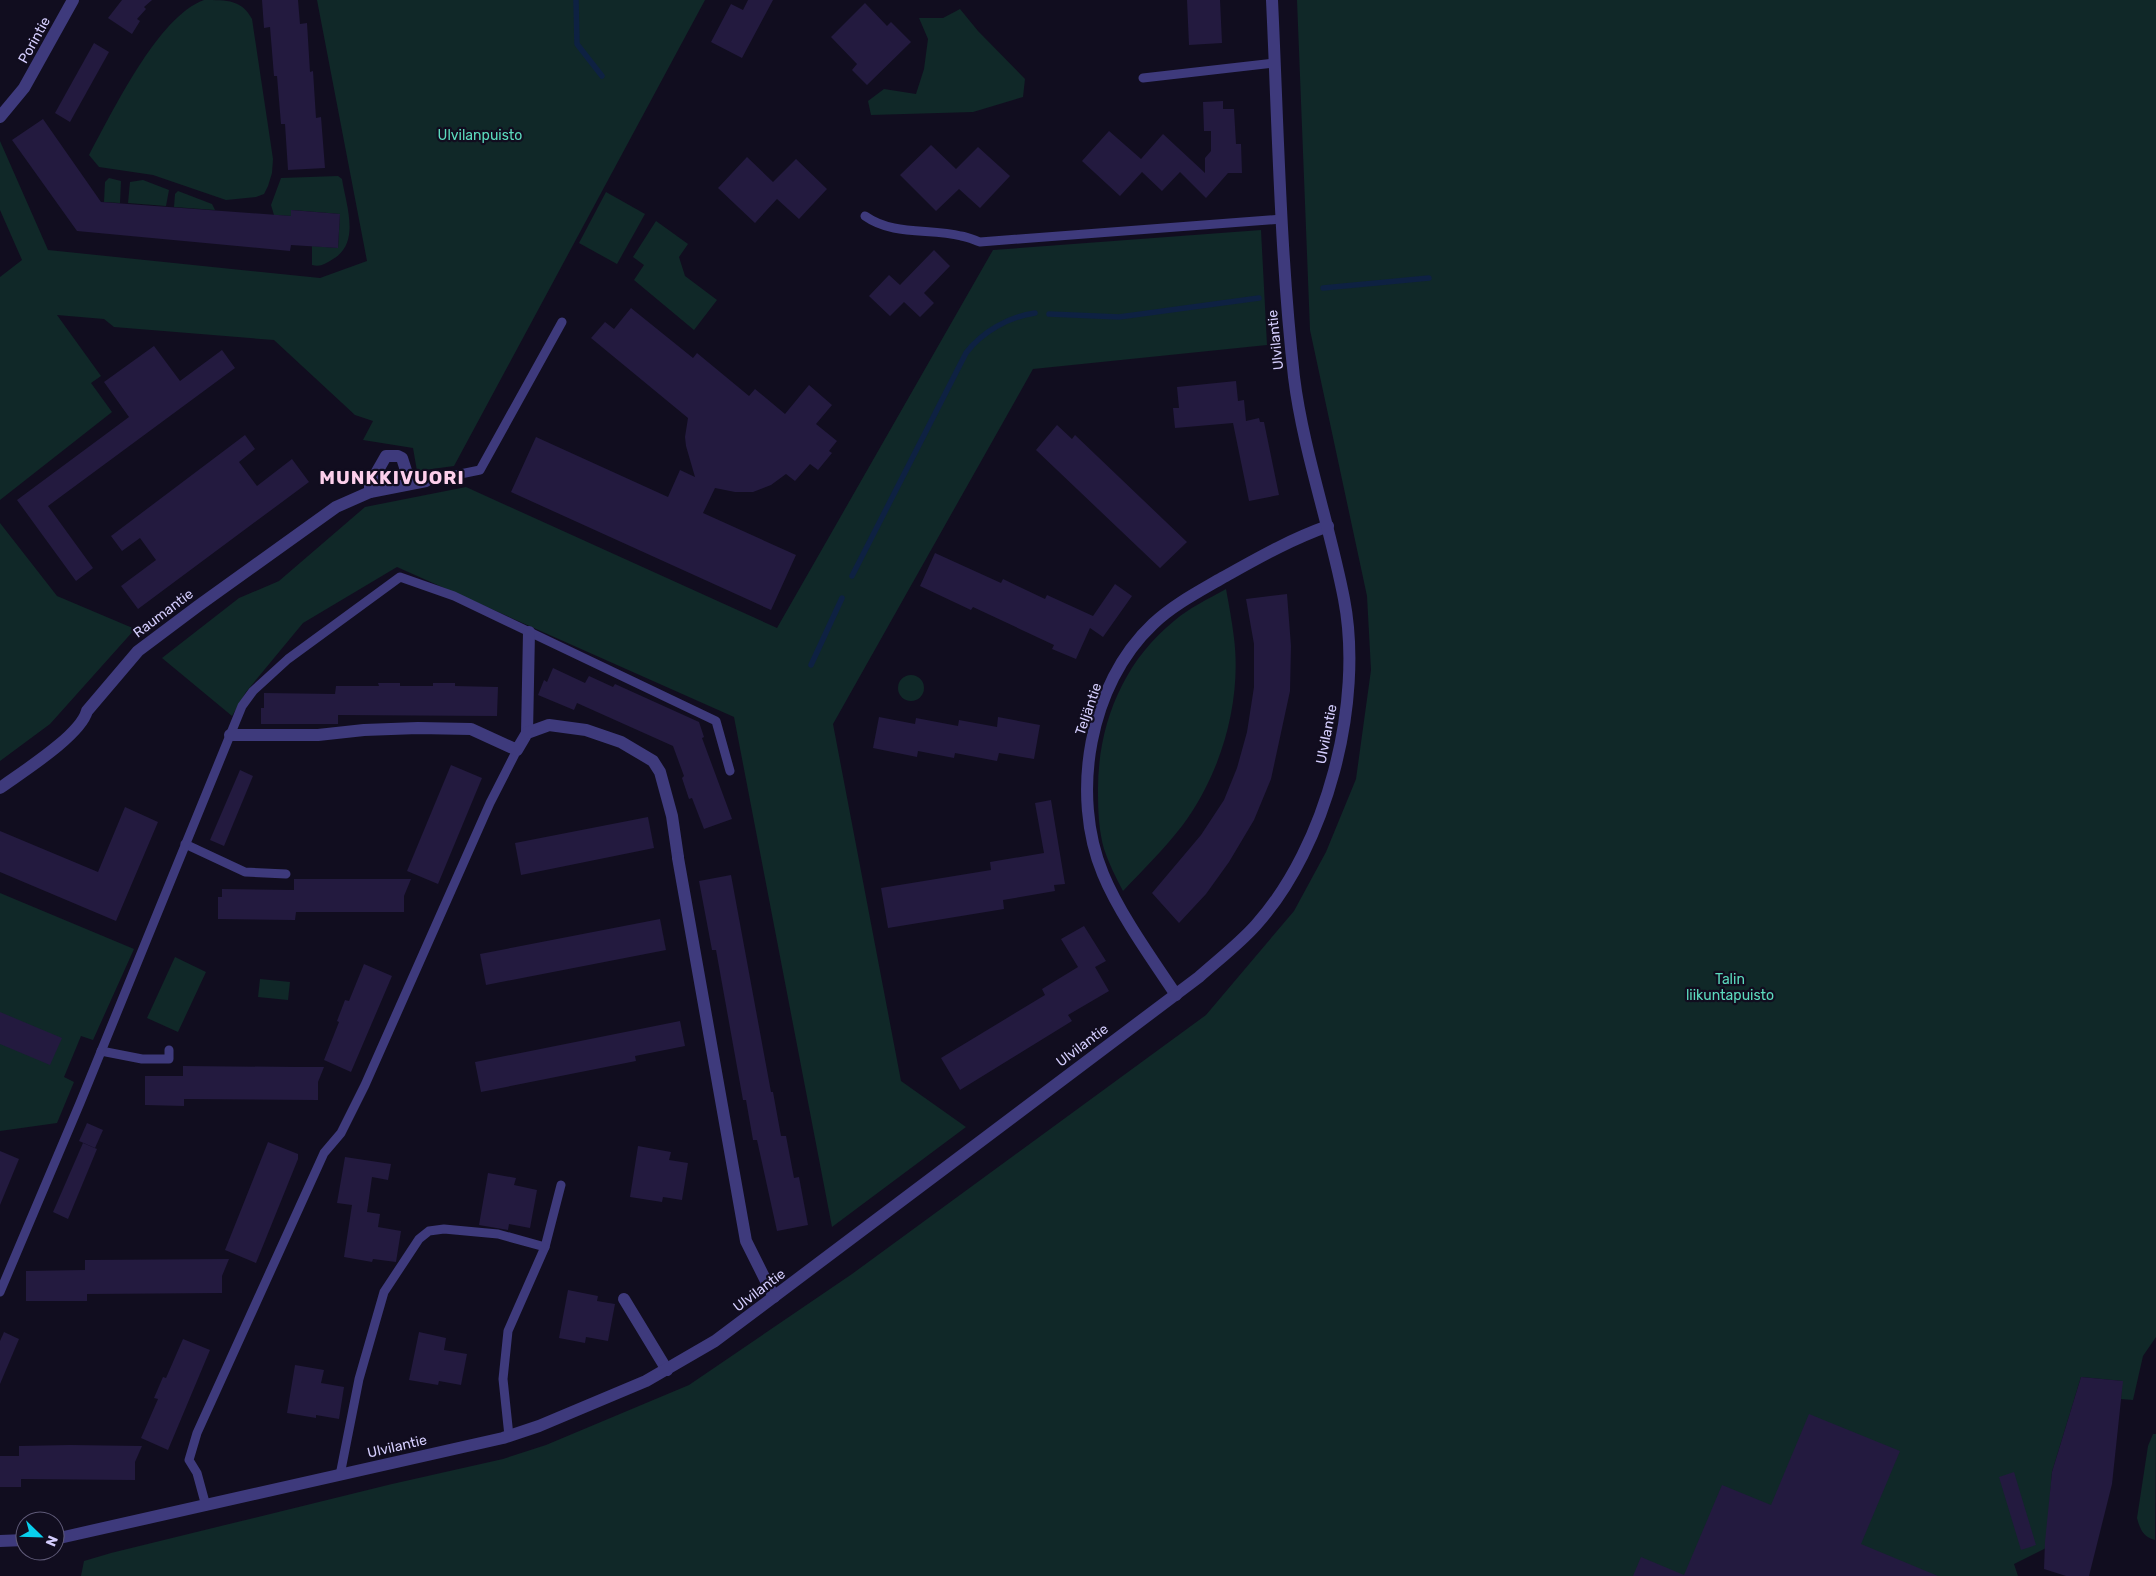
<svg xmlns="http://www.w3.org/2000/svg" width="2156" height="1576" viewBox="0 0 2156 1576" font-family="Rubik,sans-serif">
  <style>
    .green { fill: #102828 }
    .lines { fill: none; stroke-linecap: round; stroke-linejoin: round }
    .stream { stroke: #0e2142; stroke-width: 5.5 }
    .building { fill: #231a3f }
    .service { stroke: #3e3a7c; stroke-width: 9 }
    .minor { stroke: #3e3a7c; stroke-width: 12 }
    .tertiary { stroke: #3e3a7c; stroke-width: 12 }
    .labels { text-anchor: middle; stroke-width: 4.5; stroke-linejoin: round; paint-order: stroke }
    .street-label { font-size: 14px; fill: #d4cdfd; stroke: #110d1f }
    .park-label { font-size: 14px; fill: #5cdabe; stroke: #110d1f }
    .district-label { font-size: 19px; font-weight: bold; letter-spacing: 1px; fill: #fdcfeb; stroke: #110d1f }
  </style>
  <rect width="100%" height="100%" fill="#110d1f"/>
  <g class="green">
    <path d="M204 0C228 0 242 0 252 19L273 159 272 173 268 186 264 194 256 197 226 200 153 175 99 167 89 155C112 113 158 16 204 0Z"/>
    <polygon points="317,0 705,0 454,466 417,471 413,448 363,440 373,421 355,415 274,340 114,327 104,319 57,315 101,376 91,383 112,412 0,500 0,277 22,260 0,210 0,141 48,250 320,278 367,261"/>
    <polygon points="1297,0 2156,0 2156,1337 2143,1356 2133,1400 2121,1399 2122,1381 2081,1377 2052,1472 2046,1548 2014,1564 2018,1576 81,1576 84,1561 111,1553 392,1484 503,1459 546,1445 689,1385 852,1274 1206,1015 1294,911 1326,852 1356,779 1371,670 1367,596 1310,330"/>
    <polygon points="960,9 978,31 1025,79 1023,97 973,112 871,115 868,101 884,89 916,94 924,69 928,39 919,18 943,18"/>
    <path d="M338 176 342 179C346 205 361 243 333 259 325 264 321 267 312 265V246L338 248 340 214 292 210 291 216 274 215 271 205 281 178Z"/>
    <polygon points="109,178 121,181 120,203 104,202 105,182"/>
    <polygon points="143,180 169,190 166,206 128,203 130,182"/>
    <polygon points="178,191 212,204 215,210 174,207 175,194"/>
    <polygon points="606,192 645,214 617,264 579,243"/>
    <polygon points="656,221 688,244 679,257 685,276 717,300 694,330 634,280 644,265 633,257"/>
    <polygon points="1261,230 1267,345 1033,369 833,724 901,1081 966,1127 832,1227 734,717 397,567 303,623 246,692 232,716 162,658 239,598 279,581 365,507 466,487 777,628 993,250"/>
    <polygon points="0,523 57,596 135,629 50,724 0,761"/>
    <path d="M1226 589C1229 605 1232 622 1234 638 1242 702 1221 774 1182 826 1164 849 1143 870 1123 891 1116 878 1109 864 1104 849 1099 831 1098 812 1098 793 1097 727 1122 663 1174 621 1189 608 1208 599 1226 589Z"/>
    <circle cx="911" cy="688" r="13"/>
    <polygon points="0,893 134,949 93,1040 81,1036 64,1077 74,1082 57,1123 0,1131"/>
    <polygon points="175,957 206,972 178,1032 147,1018"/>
    <polygon points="260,979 290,982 288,1000 258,997"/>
    <path d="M2153 1434H2156L2155 1540C2143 1537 2140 1529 2137 1518L2148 1446Z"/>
  </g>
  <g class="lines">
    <g class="stream">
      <polyline points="576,0 577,44 602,76"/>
      <polyline points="1323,288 1429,278"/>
      <polyline points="1049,314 1119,317 1259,298"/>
      <path d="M852 576 966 353C982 332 1008 317 1035 313"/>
      <polyline points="811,665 842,598"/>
    </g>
  </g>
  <g class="building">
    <polygon points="122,0 152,0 144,7 146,9 137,19 140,21 132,34 108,18"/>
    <polygon points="262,0 298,0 300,24 307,23 310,72 313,71 316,118 321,117 325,168 288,170 285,124 281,124 277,76 274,76 270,27 264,28"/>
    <polygon points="748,0 773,0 742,58 711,42 731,4 743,10"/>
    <polygon points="1187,0 1220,0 1222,43 1189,45"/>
    <polygon points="865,3 887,26 891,22 911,42 867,85 852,70 857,64 831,37"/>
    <polygon points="94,43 109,52 70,122 55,113"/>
    <polygon points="1223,101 1223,109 1234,109 1236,144 1241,144 1242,173 1228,173 1206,198 1180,172 1162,191 1142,172 1120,196 1082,161 1109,131 1141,159 1163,134 1205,173 1205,158 1211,151 1211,131 1204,131 1203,102"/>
    <polygon points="43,119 101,202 291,216 291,210 340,214 338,248 291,245 290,251 77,231 12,140"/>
    <polygon points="931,145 956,169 978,147 1010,176 980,208 959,189 936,211 900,175"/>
    <polygon points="747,157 773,182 796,159 827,189 799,219 777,199 755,223 718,188"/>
    <polygon points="934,250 950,266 924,293 934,303 920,317 904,302 890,316 869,296 889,275 900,285"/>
    <polygon points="631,308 693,358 697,353 749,396 755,389 785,414 809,385 832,405 816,424 837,441 829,451 832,453 818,470 810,464 795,481 786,474 771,485 753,492 735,492 715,488 703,513 796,555 771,610 511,492 536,437 668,497 680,470 695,477 686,446 685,437 688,418 591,338 605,322 614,329"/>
    <polygon points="154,346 180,381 222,350 235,368 48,506 93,568 76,581 17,500 129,417 104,382"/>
    <polygon points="1236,381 1238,401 1244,400 1246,421 1259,418 1260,422 1264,422 1279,495 1249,501 1233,423 1175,428 1173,408 1179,408 1177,387"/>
    <polygon points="1057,425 1072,439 1075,435 1187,542 1160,568 1036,450"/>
    <polygon points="245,435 255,449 239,462 257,486 292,459 309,482 138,609 121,586 156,560 140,538 122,551 111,536"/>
    <polygon points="935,553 1001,583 1003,579 1045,599 1047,595 1093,616 1115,584 1132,596 1103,637 1090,628 1076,659 1052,649 1054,645 973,607 971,610 920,586"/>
    <polygon points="1287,594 1291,646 1290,691 1271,779 1254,820 1229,862 1206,894 1179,923 1152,893 1201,835 1224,800 1237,768 1247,732 1254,687 1254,644 1246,599"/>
    <polygon points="553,668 585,683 589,676 613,687 615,684 699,722 704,737 702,738 732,819 704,829 692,798 689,799 682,778 684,776 673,746 577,703 574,710 538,695 544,680 547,682"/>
    <polygon points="378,683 400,683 400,686 433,686 433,683 455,683 455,686 498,687 497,716 338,715 338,724 261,724 261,708 264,708 264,693 335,694 336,686 379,686"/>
    <polygon points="879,717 915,724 916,718 958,726 959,720 997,727 998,717 1040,725 1034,759 999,753 997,761 955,753 954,758 918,751 917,757 873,748"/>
    <polygon points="451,765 482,778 438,884 407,871"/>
    <polygon points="240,770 253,776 224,846 210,840"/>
    <polygon points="1051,800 1065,884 1054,885 1055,891 1003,900 1004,909 888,928 881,888 991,870 990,862 1044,853 1035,803"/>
    <polygon points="125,807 158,822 116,921 0,872 0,831 98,872"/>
    <polygon points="648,817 654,848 521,875 515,843"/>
    <polygon points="731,875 771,1092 773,1092 781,1136 786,1136 794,1178 799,1177 808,1225 777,1231 757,1140 753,1140 746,1100 743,1100 716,950 712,950 699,881"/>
    <polygon points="294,879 411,879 404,896 404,912 296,912 295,920 218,919 218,897 222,897 222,889 294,890"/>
    <polygon points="660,919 666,950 486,985 480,954"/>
    <polygon points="1084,926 1106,961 1095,967 1109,991 1068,1015 1072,1021 960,1090 941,1058 1045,995 1042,989 1078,967 1061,939"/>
    <polygon points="364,964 392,976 351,1072 324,1060 339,1022 337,1021 345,1000 349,1001"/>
    <polygon points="0,1012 62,1038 50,1065 0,1044"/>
    <polygon points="680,1021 685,1046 635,1056 636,1061 481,1092 475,1062"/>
    <polygon points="183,1066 297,1067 324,1067 318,1082 318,1100 184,1099 184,1106 145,1105 145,1076 183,1076"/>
    <polygon points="87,1123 103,1130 95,1148 79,1141"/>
    <polygon points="268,1142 298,1154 298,1159 256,1263 225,1250"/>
    <polygon points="83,1143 97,1149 68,1219 53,1212"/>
    <polygon points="638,1146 671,1152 669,1160 688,1163 682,1200 663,1197 662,1202 630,1197"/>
    <polygon points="0,1151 19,1159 0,1205"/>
    <polygon points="345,1157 391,1164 388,1180 372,1177 367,1212 380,1214 378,1227 401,1231 396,1262 373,1259 372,1262 344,1257 352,1205 337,1203"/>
    <polygon points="488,1173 516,1178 514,1185 537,1190 530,1228 509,1224 508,1230 479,1225"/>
    <polygon points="229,1259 222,1276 222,1293 87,1294 87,1301 26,1301 26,1271 85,1270 85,1260"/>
    <polygon points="568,1290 598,1296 597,1301 615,1304 608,1341 586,1337 585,1343 559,1338"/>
    <polygon points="4,1332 19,1339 0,1384 0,1341"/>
    <polygon points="419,1332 446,1338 444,1350 467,1354 461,1385 439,1381 438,1385 409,1380"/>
    <polygon points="183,1339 210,1350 168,1450 141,1438 158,1399 154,1398 163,1377 166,1378"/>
    <polygon points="295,1365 324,1370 321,1383 344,1387 339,1419 316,1415 316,1418 287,1413"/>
    <polygon points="2081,1377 2123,1381 2112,1484 2089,1576 2066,1576 2044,1569 2045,1542 2052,1472"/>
    <polygon points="1809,1414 1900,1451 1861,1544 1938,1576 1633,1576 1641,1557 1684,1575 1722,1485 1771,1505"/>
    <polygon points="19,1446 70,1445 142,1446 135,1462 135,1480 21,1479 21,1487 0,1487 0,1456 19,1456"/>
    <polygon points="2014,1472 2036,1545 2021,1550 1999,1477"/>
  </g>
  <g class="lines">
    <g class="service">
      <polyline points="1143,78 1275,63"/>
      <path d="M865 216C893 236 930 228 961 236 968 237 974 240 980 242L1282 219"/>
      <polyline points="426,481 480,470 562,322"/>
      <polyline points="185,844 245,872 286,874"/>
      <polyline points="101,1051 142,1059 169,1059 169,1050"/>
      <polyline points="0,1292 80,1103 242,706 253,691 288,659 400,577 454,596 716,721 730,771"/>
      <polyline points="509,1436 503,1379 508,1331 545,1247 561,1185"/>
      <polyline points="340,1475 359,1379 384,1292 419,1239 429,1231 444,1229 498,1234 545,1247"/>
      <polyline points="206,1506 197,1473 189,1460 197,1433 324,1153 341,1133 365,1085 490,803 517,750"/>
    </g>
    <g class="minor">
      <polyline points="0,117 24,88 73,0"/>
      <polyline points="370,492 370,484 386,456 398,456 402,458 410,483"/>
      <polyline points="527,733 529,632"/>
      <polyline points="230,735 318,735 364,730 418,728 471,729 517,750 527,733 549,725 586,730 621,742 653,761 660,772 672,816 678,857"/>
      <path d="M0 788C22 772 80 736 87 711L138 651 198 606 336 507 370 492 426 481"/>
      <polyline points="678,858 746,1241 774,1297"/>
      <path d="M1176 995C1152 959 1119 913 1103 874 1070 795 1089 684 1153 624 1173 605 1198 592 1222 578 1258 558 1289 540 1328 526"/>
      <polyline points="624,1299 667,1370"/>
    </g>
    <g class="tertiary">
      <path d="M55 1539 503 1438 539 1426 646 1381 715 1341 1199 977C1218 960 1239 944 1256 925 1327 846 1364 702 1344 599 1330 526 1303 450 1294 377 1280 252 1278 126 1272 0"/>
      <polyline points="0,1541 25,1540"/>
    </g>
  </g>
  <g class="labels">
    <g class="street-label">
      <text transform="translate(34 40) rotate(-61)" y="5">Porintie</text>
      <text transform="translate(1275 340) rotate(-96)" y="5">Ulvilantie</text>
      <text transform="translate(163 613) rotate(-37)" y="5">Raumantie</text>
      <text transform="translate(1088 709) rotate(-71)" y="5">Teljäntie</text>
      <text transform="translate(1326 734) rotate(-79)" y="5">Ulvilantie</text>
      <text transform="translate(1082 1045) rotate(-37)" y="5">Ulvilantie</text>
      <text transform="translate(759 1290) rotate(-37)" y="5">Ulvilantie</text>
      <text transform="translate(397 1446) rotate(-13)" y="5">Ulvilantie</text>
    </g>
    <g class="park-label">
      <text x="480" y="140">Ulvilanpuisto</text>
      <text x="1730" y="984">Talin<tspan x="1730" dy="16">liikuntapuisto</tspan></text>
    </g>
    <g class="district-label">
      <text x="392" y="484">MUNKKIVUORI</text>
    </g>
  </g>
  <g transform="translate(40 1536) rotate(113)"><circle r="24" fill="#110d1f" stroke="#5f5a78"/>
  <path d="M0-4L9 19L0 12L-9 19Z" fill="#09cfed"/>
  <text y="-8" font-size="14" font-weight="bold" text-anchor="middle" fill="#d4cdfd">N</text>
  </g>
</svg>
